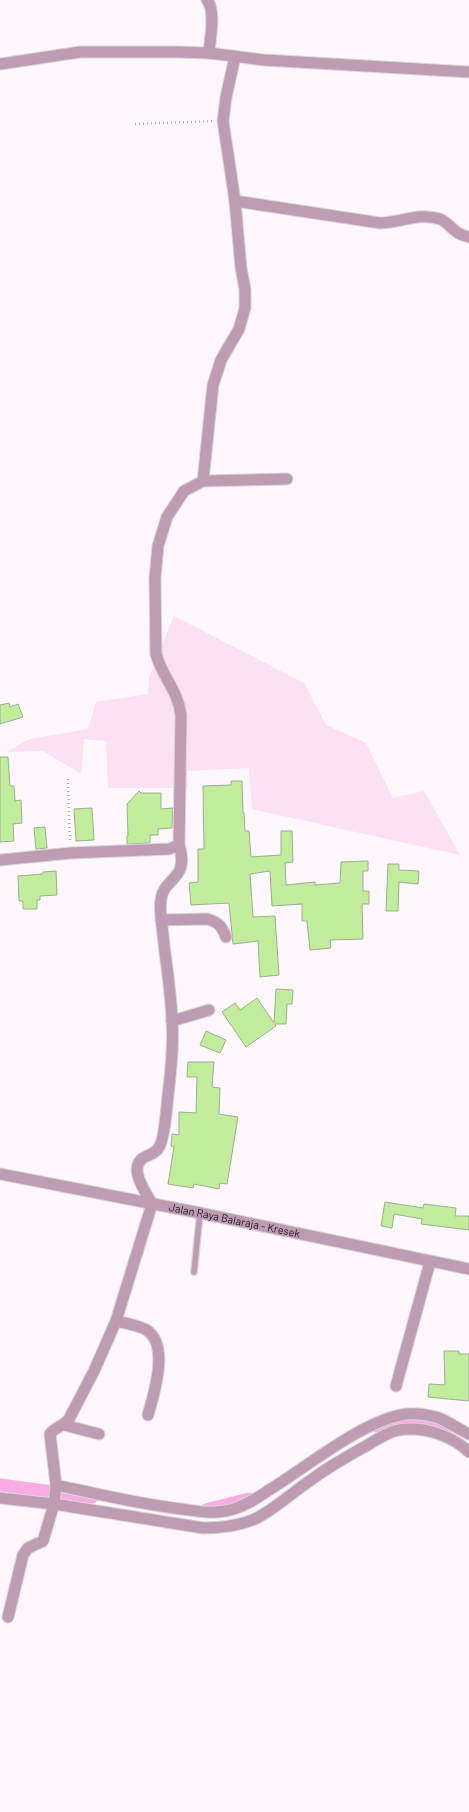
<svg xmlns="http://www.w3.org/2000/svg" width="469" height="1812" viewBox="0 0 469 1812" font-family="Barlow,sans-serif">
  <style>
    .green { fill: #fce0f4 }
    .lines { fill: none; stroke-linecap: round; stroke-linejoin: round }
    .canal { stroke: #f9ace4; stroke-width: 13 }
    .building { fill: #c1ed9d; stroke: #9eae93 }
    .service-casing { stroke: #dbd5d9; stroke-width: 8 }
    .minor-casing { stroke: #dbd5d9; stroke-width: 13 }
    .tertiary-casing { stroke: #dbd5d9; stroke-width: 13 }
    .path { stroke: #b7afb4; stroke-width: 2.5; stroke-dasharray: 1 3; stroke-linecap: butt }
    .service { stroke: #be9cb4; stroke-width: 5.5 }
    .minor { stroke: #be9cb4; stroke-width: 11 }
    .tertiary { stroke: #be9cb4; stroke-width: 11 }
    .labels { text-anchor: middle; stroke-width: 4; stroke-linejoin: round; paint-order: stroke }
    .street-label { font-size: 11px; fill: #261b23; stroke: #fff }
  </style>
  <rect width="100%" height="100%" fill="#fef8fc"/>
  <polygon class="green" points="174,616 304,683 326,725 366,743 393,798 424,791 460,855 252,809 249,768 187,771 188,788 108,788 106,741 84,739 81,774 43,751 6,752 30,739 88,729 96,702 148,694 149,677"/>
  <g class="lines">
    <g class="canal">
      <polyline points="377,1426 381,1423 438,1422 449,1427"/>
      <polyline points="0,1485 92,1497"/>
      <polyline points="206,1510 249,1499"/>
    </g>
  </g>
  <g class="building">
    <polygon points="9,703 10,707 18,704 23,717 0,724 0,705"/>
    <polygon points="0,757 8,757 10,786 14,786 15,801 21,800 22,823 13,824 14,841 0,842"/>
    <polygon points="231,781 242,781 243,813 244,813 245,831 249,831 251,857 281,855 281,831 292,831 293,862 285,863 286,885 315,882 315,885 340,883 341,862 368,861 368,871 363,871 363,891 369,891 369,904 362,904 363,939 330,940 331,948 310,950 307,921 302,921 302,904 272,906 270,871 250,874 253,917 275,916 279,975 260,977 258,941 233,944 229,903 191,905 189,883 198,882 198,849 204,849 203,786 231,785"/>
    <polygon points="139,791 141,793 161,793 161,809 173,808 172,828 158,829 158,835 150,835 150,843 127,844 127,836 128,836 127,804"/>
    <polygon points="92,808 94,840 76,841 74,809"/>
    <polygon points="45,827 47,848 36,849 34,828"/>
    <polygon points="388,864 399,864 399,870 419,871 418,884 399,882 398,911 386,911"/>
    <polygon points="56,871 57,895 40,896 40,900 37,900 37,909 23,909 23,901 19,901 18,876 43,874 43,872"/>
    <polygon points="276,989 293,990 292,1004 287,1004 286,1024 275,1024 276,1026 246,1047 222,1012 235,1003 240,1010 257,998 274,1023"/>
    <polygon points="206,1031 226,1040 220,1053 200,1045"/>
    <polygon points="188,1062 214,1062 212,1087 220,1088 219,1114 238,1117 227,1184 220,1183 219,1189 194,1184 193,1188 168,1184 174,1147 171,1146 172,1134 179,1135 179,1112 196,1113 197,1077 187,1077"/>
    <polygon points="385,1202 423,1208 424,1204 456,1208 455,1216 469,1216 469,1230 421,1224 422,1219 394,1214 392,1228 381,1226"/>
    <polygon points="444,1351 459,1351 459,1354 469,1354 469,1401 428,1397 429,1384 445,1385"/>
  </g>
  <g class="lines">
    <defs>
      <polyline id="service" points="194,1272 200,1213"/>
      <g id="minor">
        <path d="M207 0C216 11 210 39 209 53"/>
        <polyline points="0,64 80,52 178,52 209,53 264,60 469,72"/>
        <path d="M235 201 380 223C400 223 419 212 440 219 450 223 453 234 469 237"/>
        <polyline points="203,481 213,385 221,360 239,329 245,308 245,289 241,268 235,201 223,121 226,97 235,57"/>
        <polyline points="0,860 71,853 169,849 179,845"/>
        <path d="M161 920 207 919C219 922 222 927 226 937"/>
        <polyline points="172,1021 209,1010"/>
        <path d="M116 1321C124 1323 142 1326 148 1331 169 1347 154 1394 148 1415"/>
        <polyline points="396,1386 430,1262"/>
        <polyline points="64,1425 99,1434"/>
        <path d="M56 1485C97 1494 138 1504 181 1509 196 1511 211 1514 226 1511 242 1508 256 1499 269 1490 307 1467 363 1420 406 1414 416 1413 428 1415 436 1417 448 1421 458 1429 469 1434"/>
        <path d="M0 1498 54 1504 203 1528C221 1528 240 1526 257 1518 276 1508 293 1492 311 1480 328 1467 348 1456 366 1446 376 1440 387 1432 399 1430 423 1426 451 1435 469 1452"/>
        <path d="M8 1617 23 1555 28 1548 43 1541 54 1504 56 1485 50 1434C55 1427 64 1426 69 1419L94 1371 116 1321 152 1204C146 1192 128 1169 143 1158 148 1155 154 1154 158 1149 164 1142 166 1114 167 1105 170 1077 174 1048 172 1020 171 992 166 964 163 935 162 924 159 910 161 899 164 877 190 880 179 845L181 715C178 690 162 677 156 654L155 578 158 546 167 517 184 491 203 481 287 479"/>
      </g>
      <g id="tertiary">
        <path id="s1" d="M0 1174 200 1213 469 1269"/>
      </g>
    </defs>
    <use href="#service" class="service-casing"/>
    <use href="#minor" class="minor-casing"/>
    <use href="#tertiary" class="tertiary-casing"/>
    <g class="path">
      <polyline points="135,124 213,121"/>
      <polyline points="68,779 70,843"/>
    </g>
    <use href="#service" class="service"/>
    <use href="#minor" class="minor"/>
    <use href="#tertiary" class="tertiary"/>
  </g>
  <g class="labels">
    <g class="street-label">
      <text dy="4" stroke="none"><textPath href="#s1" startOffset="239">Jalan Raya Balaraja - Kresek</textPath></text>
    </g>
  </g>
</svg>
